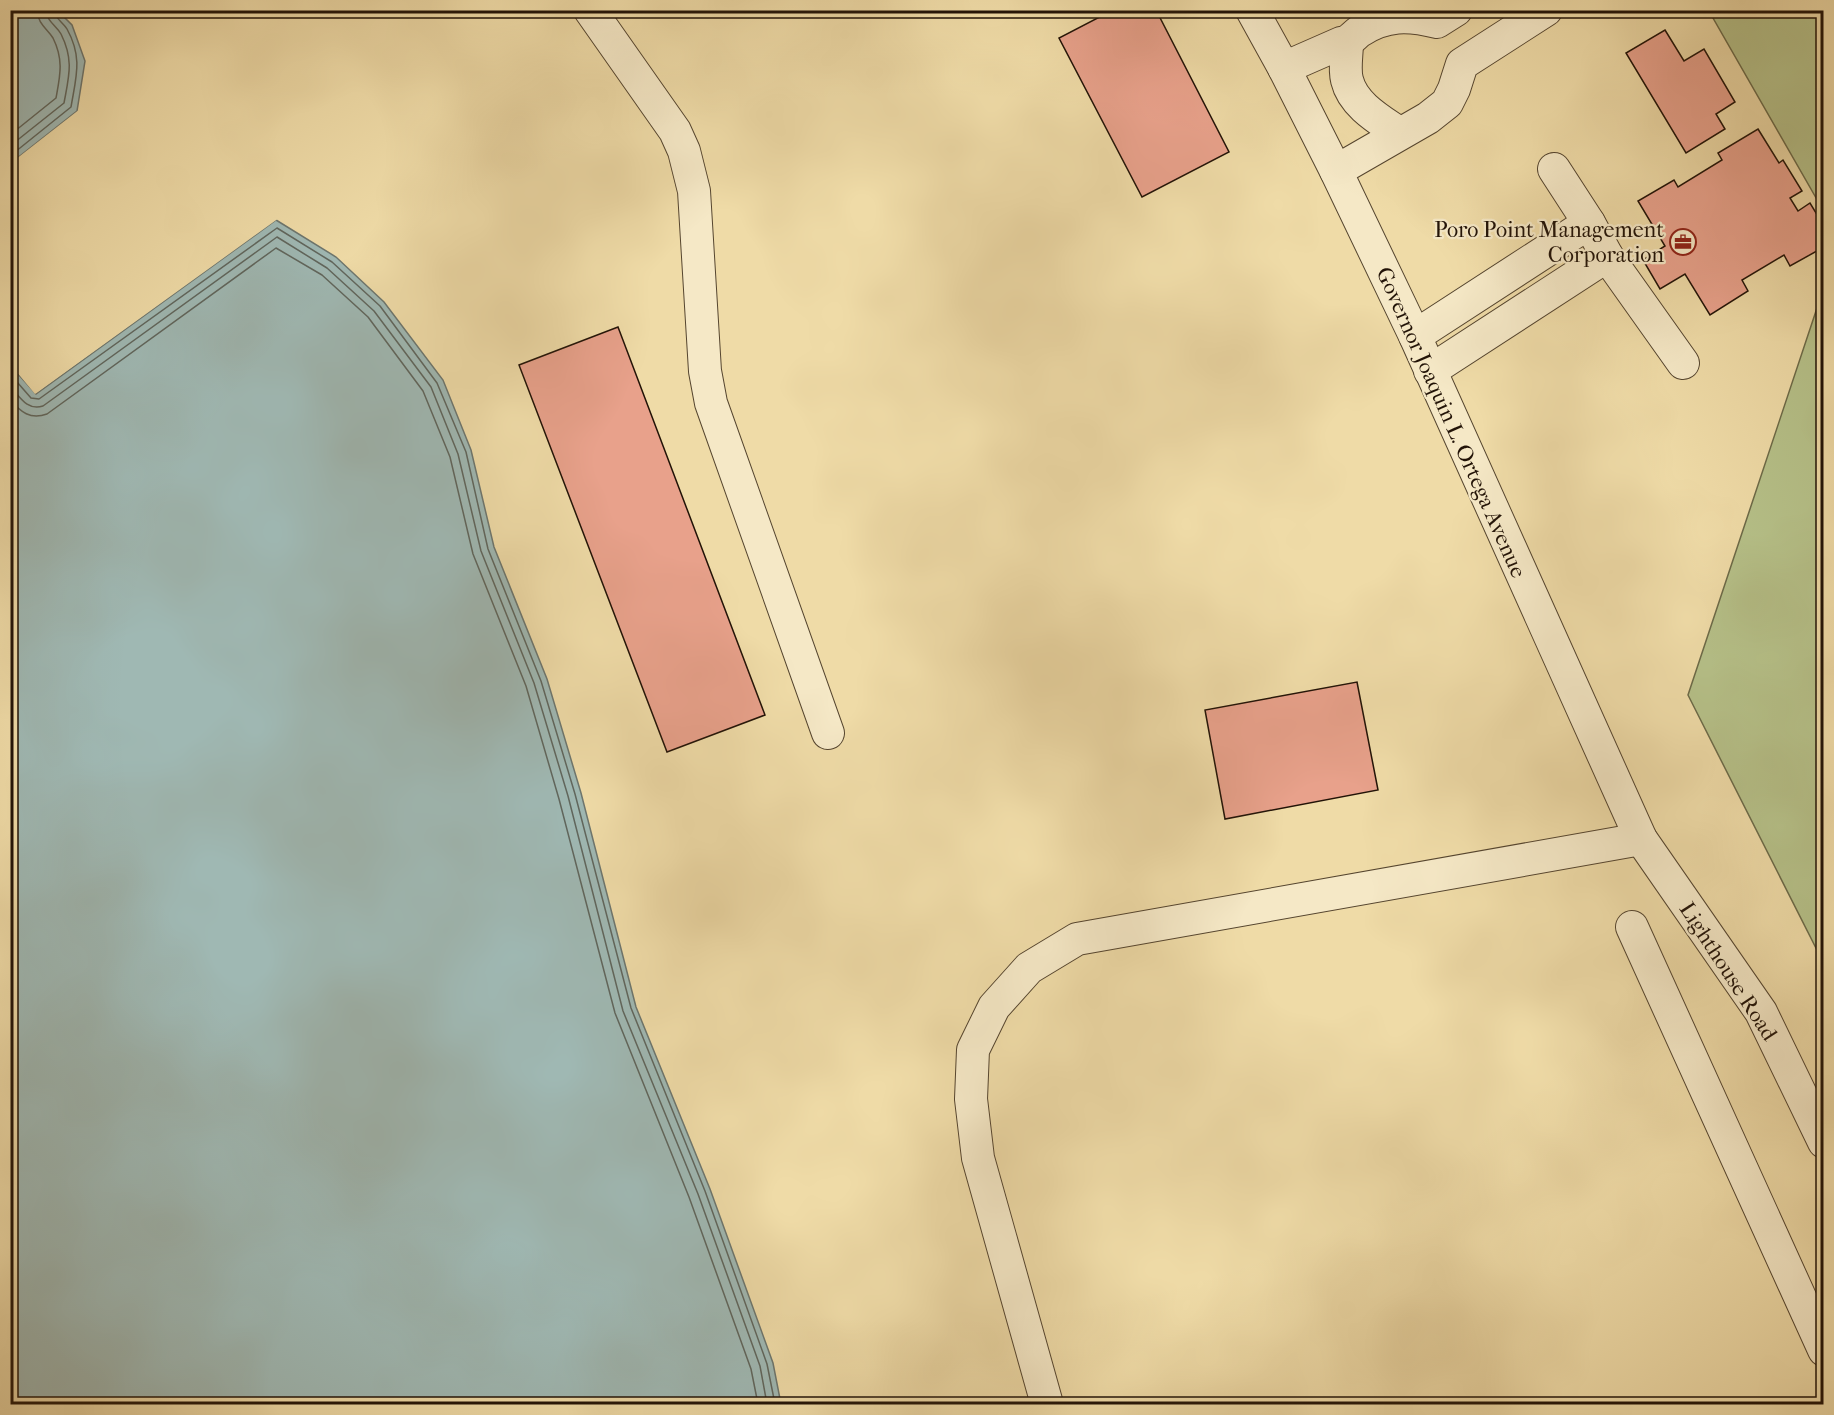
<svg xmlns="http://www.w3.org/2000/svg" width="1834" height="1415" viewBox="0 0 1834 1415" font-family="'IM FELL French Canon',serif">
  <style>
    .green { fill: #b6c189; stroke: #6c6a48; stroke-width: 1.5 }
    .water { fill: #9fb8b3; stroke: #6d766e; stroke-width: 1.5 }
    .pier { fill: #efdba7 }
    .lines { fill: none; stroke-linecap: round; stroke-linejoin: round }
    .shore { stroke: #60665d; stroke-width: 1.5 }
    .building { fill: #e8a18b; stroke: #221307; stroke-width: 1.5 }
    .minor-casing { stroke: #55452f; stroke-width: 34 }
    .minor { stroke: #f5e8c6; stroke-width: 32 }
    .labels { text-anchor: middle; stroke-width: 4.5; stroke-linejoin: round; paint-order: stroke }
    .poi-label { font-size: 22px; fill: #221307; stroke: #f5e8c6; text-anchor: end }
    .street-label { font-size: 22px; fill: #221307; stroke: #f5e8c6 }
  </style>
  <rect width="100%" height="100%" fill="#efdba7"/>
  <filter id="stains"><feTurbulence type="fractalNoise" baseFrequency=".00333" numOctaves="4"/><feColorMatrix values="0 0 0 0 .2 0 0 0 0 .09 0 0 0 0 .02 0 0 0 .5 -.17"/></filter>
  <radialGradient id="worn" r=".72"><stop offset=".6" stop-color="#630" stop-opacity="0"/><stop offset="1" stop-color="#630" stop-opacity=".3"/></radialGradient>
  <g class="green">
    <polygon points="1709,11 1823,11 1823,210"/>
    <polygon points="1823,290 1823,962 1688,695"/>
  </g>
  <g class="water">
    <polygon points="11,11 58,11 72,25 85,61 77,111 11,163"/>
    <polygon points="276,220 336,257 384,302 443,380 471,450 494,547 547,679 581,793 636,1007 710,1189 773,1363 781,1404 11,1404 10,365 36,394"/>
  </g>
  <g class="pier">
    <polygon points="80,109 79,114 10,167 11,163"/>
    <polygon points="274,217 279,218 35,394 11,365 11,362 36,390"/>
  </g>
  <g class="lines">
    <g class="shore">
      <path d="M10 135 56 98C60 76 64 60 53 38 47 28 38 25 37 10"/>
      <path d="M10 146 64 103C69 76 74 60 61 34 56 25 47 22 46 10"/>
      <path d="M10 156 71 107C76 77 83 58 67 29 63 22 55 19 54 10"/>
      <polyline points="10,374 31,398 39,399 277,228 332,262 380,306 437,383 466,452 488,549 541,681 575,794 631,1008 705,1191 767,1364 775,1404"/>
      <path d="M10 386C20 397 27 411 43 406L277 237 327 268 374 311 431 387 458 454 481 551 534 683 568 796 623 1011 698 1194 760 1366 767 1404"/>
      <path d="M10 400C21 412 30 420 47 414L276 248 322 275 368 317 423 391 450 457 473 554 526 686 559 799 615 1013 689 1197 751 1369 758 1404"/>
    </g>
  </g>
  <g class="building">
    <polygon points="1113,10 1156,10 1229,152 1142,197 1059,38"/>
    <polygon points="1665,30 1684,61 1704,49 1735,102 1716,114 1725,129 1686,153 1626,53"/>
    <polygon points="1758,129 1779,163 1783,160 1802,191 1790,198 1798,211 1810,203 1824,226 1824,247 1790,266 1784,255 1742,280 1748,291 1710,315 1685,274 1660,289 1643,260 1665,246 1638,201 1674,180 1678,187 1722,160 1718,153"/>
    <polygon points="618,327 765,715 667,752 519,365"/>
    <polygon points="1357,682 1378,790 1225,819 1205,710"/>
  </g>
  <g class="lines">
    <defs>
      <g id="minor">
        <polyline points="590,10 675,131 684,151 694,191 705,371 711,403 828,733"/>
        <polyline points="1252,10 1284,68 1336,171 1415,336 1641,839 1761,1012 1824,1142"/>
        <path d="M1347 42C1347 54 1344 69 1347 80 1353 105 1380 120 1399 133"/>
        <path d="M1284 68 1341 43C1350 42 1353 36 1360 31 1386 14 1409 15 1437 22L1456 10"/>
        <polyline points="1554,169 1589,223 1607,256 1683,363"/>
        <polyline points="1336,171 1428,118 1447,103 1454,89 1462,64 1546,10"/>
        <polyline points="1415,336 1589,223"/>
        <polyline points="1430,371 1607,256"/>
        <polyline points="1632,927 1824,1350"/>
        <polyline points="1047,1404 978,1158 971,1099 973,1050 994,1007 1029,968 1077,939 1641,839"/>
      </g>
    </defs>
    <use href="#minor" class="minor-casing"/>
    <use href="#minor" class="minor"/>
  </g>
  <defs>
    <symbol id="office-ring" viewBox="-11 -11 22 22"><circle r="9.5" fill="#f5e8c6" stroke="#8f2418" stroke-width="1.5"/><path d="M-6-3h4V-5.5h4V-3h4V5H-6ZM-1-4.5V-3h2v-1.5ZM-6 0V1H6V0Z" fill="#8f2418"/></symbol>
  </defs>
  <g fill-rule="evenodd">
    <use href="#office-ring" x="1668" y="227" width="30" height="30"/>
  </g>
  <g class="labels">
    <g class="poi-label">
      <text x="1664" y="237">Poro Point Management<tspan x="1664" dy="25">Corporation</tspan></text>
    </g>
    <g class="street-label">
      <text transform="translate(1452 422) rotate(66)" y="8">Governor Joaquin L. Ortega Avenue</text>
      <text transform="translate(1729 971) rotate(57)" y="8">Lighthouse Road</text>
    </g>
  </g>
  <rect width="1834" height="1415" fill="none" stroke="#efdba7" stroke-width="36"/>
  <rect x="12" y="12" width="1810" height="1391" fill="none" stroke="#221307" stroke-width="3"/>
  <rect x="18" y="18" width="1798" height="1379" fill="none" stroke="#221307" stroke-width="1.5"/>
  <rect width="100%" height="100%" filter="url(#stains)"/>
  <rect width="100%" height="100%" fill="url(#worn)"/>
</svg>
